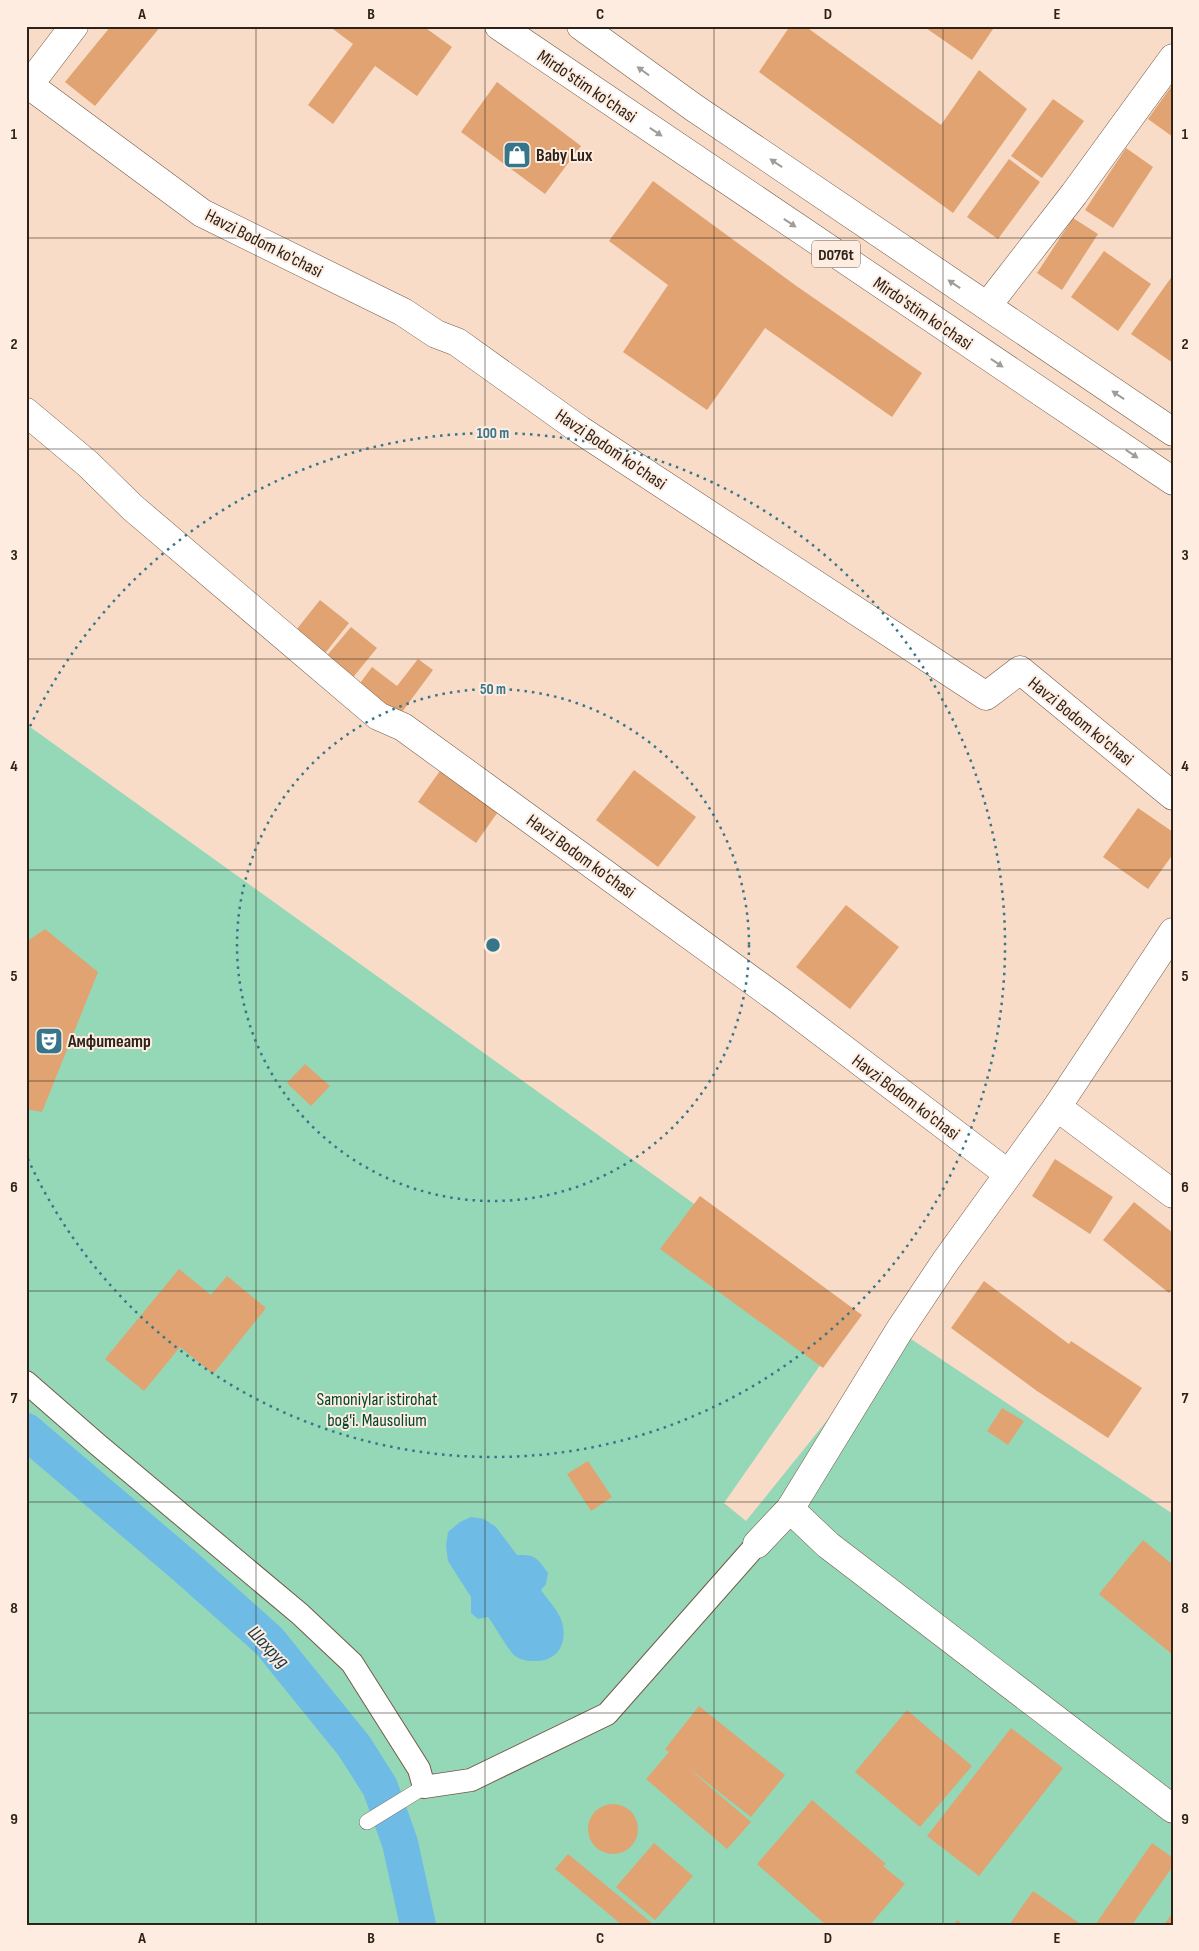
<svg xmlns="http://www.w3.org/2000/svg" width="1199" height="1951" viewBox="0 0 1199 1951" font-family="'Sofia Sans Condensed',sans-serif">
  <style>
    .green { fill: #95d8b8 }
    .water { fill: #6ebbe5 }
    .lines { fill: none; stroke-linecap: round; stroke-linejoin: round }
    .canal { stroke: #6ebbe5; stroke-width: 36 }
    .building { fill: #e0a371 }
    .service-casing { stroke: #735a48; stroke-width: 16 }
    .pedestrian-casing { stroke: #735a48; stroke-width: 24 }
    .minor-casing { stroke: #735a48; stroke-width: 29 }
    .primary-casing { stroke: #735a48; stroke-width: 29 }
    .service { stroke: #fff; stroke-width: 15 }
    .pedestrian { stroke: #fff; stroke-width: 22 }
    .minor { stroke: #fff; stroke-width: 28 }
    .primary { stroke: #fff; stroke-width: 28 }
    .oneway { fill: #a09c98 }
    .grid { fill: none; stroke: #2d231b; stroke-width: 1; stroke-opacity: 0.55 }
    .ring { fill: none; stroke: #37758b; stroke-width: 2.5; stroke-dasharray: 2.5 5 }
    .labels { text-anchor: middle; stroke-width: 4; stroke-linejoin: round; paint-order: stroke }
    .shield { fill: #fdecdf; stroke: #6b5f56; stroke-width: 1 }
    .shield-label { font-size: 16px; font-weight: bold; fill: #2d231b }
    .street-label { font-size: 18px; fill: #2d231b; stroke: #fdecdf }
    .poi-label { font-size: 18px; font-weight: bold; fill: #2d231b; stroke: #fdecdf; text-anchor: start }
    .park-label { font-size: 18px; fill: #004830; stroke: #fdecdf }
    .water-label { font-size: 19px; font-style: italic; fill: #15384a; stroke: #fdecdf }
    .centre { fill: #37758b; stroke: #fdecdf; stroke-width: 2.5 }
    .ring-label { font-size: 15px; text-anchor: middle; font-weight: bold; fill: #37758b; stroke: #fdecdf; stroke-width: 4; stroke-linejoin: round; paint-order: stroke }
    .neatline { fill: none; stroke: #2d231b; stroke-width: 2 }
    .grid-label { font-size: 16px; text-anchor: middle; font-weight: bold; fill: #2d231b }
  </style>
  <rect width="100%" height="100%" fill="#f9dcc7"/>
  <polygon class="green" points="26,724 853,1318 724,1503 746,1521 899,1331 1173,1514 1173,1925 26,1925"/>
  <path class="water" d="M471 1517 484 1519 496 1527 517 1555C536 1554 538 1559 548 1573L546 1584 541 1590C547 1599 559 1611 562 1622 568 1644 557 1662 534 1661 528 1661 520 1660 515 1656 508 1650 495 1626 488 1617L478 1619 471 1613V1597L448 1561 446 1546 448 1532 460 1522Z"/>
  <g class="lines">
    <polyline class="canal" points="26,1431 187,1568 269,1641 354,1746 380,1787 400,1843 418,1925"/>
  </g>
  <g class="building">
    <polygon points="111,26 161,26 95,106 65,82"/>
    <polygon points="329,26 423,26 452,47 417,96 375,66 333,124 308,105 353,44"/>
    <polygon points="790,26 805,26 941,125 979,70 1027,109 953,213 759,72"/>
    <polygon points="923,26 988,26 993,29 972,60"/>
    <polygon points="497,82 581,146 545,194 461,132"/>
    <polygon points="1173,84 1173,137 1148,119"/>
    <polygon points="1053,99 1084,121 1042,178 1011,156"/>
    <polygon points="1126,148 1153,167 1113,228 1085,210"/>
    <polygon points="1009,159 1040,182 998,239 967,217"/>
    <polygon points="653,181 795,285 922,373 892,417 765,328 707,410 623,352 668,285 609,241"/>
    <polygon points="1073,218 1098,234 1062,290 1037,273"/>
    <polygon points="1104,251 1151,284 1118,331 1071,297"/>
    <polygon points="1173,275 1173,363 1131,334"/>
    <polygon points="320,600 349,623 322,657 293,634"/>
    <polygon points="351,627 377,648 350,681 324,659"/>
    <polygon points="418,659 433,670 399,716 358,686 372,667 397,686"/>
    <polygon points="442,768 500,809 476,843 418,802"/>
    <polygon points="634,770 696,817 658,867 596,820"/>
    <polygon points="1138,808 1173,832 1173,854 1148,889 1103,857"/>
    <polygon points="846,905 899,947 850,1009 796,967"/>
    <polygon points="45,929 98,972 42,1112 26,1109 26,942"/>
    <polygon points="305,1064 330,1086 311,1106 287,1083"/>
    <polygon points="1055,1159 1113,1197 1090,1234 1032,1196"/>
    <polygon points="700,1196 862,1315 823,1368 660,1249"/>
    <polygon points="1134,1202 1173,1233 1173,1288 1169,1293 1103,1240"/>
    <polygon points="179,1269 211,1295 227,1276 266,1308 213,1374 180,1347 144,1391 105,1359"/>
    <polygon points="984,1281 1069,1344 1071,1341 1142,1388 1108,1438 1037,1391 951,1328"/>
    <polygon points="1002,1408 1024,1421 1008,1445 987,1431"/>
    <polygon points="588,1461 612,1497 591,1511 567,1474"/>
    <polygon points="1143,1540 1173,1565 1173,1655 1099,1594"/>
    <polygon points="699,1706 785,1775 751,1817 687,1767 751,1822 727,1849 646,1779 669,1752 665,1749"/>
    <polygon points="907,1710 972,1766 920,1827 855,1772"/>
    <polygon points="1011,1728 1063,1768 979,1876 927,1836"/>
    <polygon points="812,1800 886,1864 883,1866 905,1884 870,1925 826,1925 757,1864"/>
    <circle cx="613" cy="1829" r="25"/>
    <polygon points="654,1843 693,1876 655,1920 616,1887"/>
    <polygon points="1152,1843 1173,1858 1173,1866 1132,1925 1095,1925"/>
    <polygon points="568,1854 654,1925 622,1925 555,1869"/>
    <polygon points="1033,1891 1082,1925 1009,1925"/>
    <polygon points="1173,1912 1173,1925 1164,1925"/>
    <polygon points="957,1920 964,1925 954,1925"/>
  </g>
  <g class="lines">
    <defs>
      <polyline id="service" points="367,1822 424,1787"/>
      <polyline id="pedestrian" points="26,1382 97,1444 300,1614 352,1663 419,1769 424,1787 471,1780 607,1714 757,1544"/>
      <g id="minor">
        <polyline points="29,85 202,213 403,312 436,334 457,342 580,430 986,696 1020,670 1173,796"/>
        <polyline points="26,89 74,26"/>
        <polyline points="987,306 1074,194 1173,58"/>
        <polyline points="26,412 88,464 133,508 378,716 403,727 783,1003 1007,1173"/>
        <polyline points="1057,1107 1173,1194"/>
        <polyline points="790,1509 828,1545 1173,1809"/>
        <polyline points="757,1544 790,1509 899,1331 945,1262 1057,1107 1173,932"/>
      </g>
      <g id="primary">
        <polyline points="499,26 1173,481"/>
        <polyline points="581,26 693,107 1173,432"/>
      </g>
    </defs>
    <use href="#service" class="service-casing"/>
    <use href="#pedestrian" class="pedestrian-casing"/>
    <use href="#minor" class="minor-casing"/>
    <use href="#primary" class="primary-casing"/>
    <use href="#service" class="service"/>
    <use href="#pedestrian" class="pedestrian"/>
    <use href="#minor" class="minor"/>
    <use href="#primary" class="primary"/>
  </g>
  <defs><path id="oneway-solid" d="M-6-.8H1V-3.2L6.5 0L1 3.2V.8H-6Z" transform="scale(1.25)"/></defs>
  <g class="oneway">
    <use href="#oneway-solid" transform="translate(643 71) rotate(-144)"/>
    <use href="#oneway-solid" transform="translate(656 132) rotate(34)"/>
    <use href="#oneway-solid" transform="translate(776 163) rotate(-146)"/>
    <use href="#oneway-solid" transform="translate(790 223) rotate(34)"/>
    <use href="#oneway-solid" transform="translate(954 284) rotate(-146)"/>
    <use href="#oneway-solid" transform="translate(997 363) rotate(34)"/>
    <use href="#oneway-solid" transform="translate(1118 395) rotate(-146)"/>
    <use href="#oneway-solid" transform="translate(1132 454) rotate(34)"/>
  </g>
  <path class="grid" d="M256 26V1925M485 26V1925M714 26V1925M943 26V1925M26 238H1173M26 449H1173M26 659H1173M26 870H1173M26 1081H1173M26 1291H1173M26 1502H1173M26 1713H1173"/>
  <g class="ring">
    <circle cx="493" cy="945" r="256"/>
    <path d="M27 733A512 512 0 1 1 27 1157"/>
  </g>
  <defs>
    <symbol id="shop-square" viewBox="-11 -11 22 22"><rect x="-9" y="-9" width="18" height="18" rx="4" fill="#37758b" stroke="#fdecdf"/><path d="M-5-2.5h2.3a2.7 3.5 0 0 1 5.4 0H5L5.5 6h-11ZM-1.5-2.5h3a1.5 2.3 0 0 0-3 0Z" fill="#fff"/></symbol>
    <symbol id="theatre-square" viewBox="-11 -11 22 22"><rect x="-9" y="-9" width="18" height="18" rx="4" fill="#37758b" stroke="#fdecdf"/><path d="M-5-5.5Q0-4 5-5.5V0Q5 5 0 6Q-5 5-5 0ZM-3.3-2.5H-1v1.5H-3.3ZM1-2.5H3.3v1.5H1ZM-2.8 1Q0 5.5 2.8 1Z" fill="#fff"/></symbol>
  </defs>
  <g fill-rule="evenodd">
    <use href="#shop-square" x="501" y="139" width="32" height="32"/>
    <use href="#theatre-square" x="33" y="1025" width="32" height="32"/>
  </g>
  <g class="labels">
    <rect class="shield" x="812" y="240.5" width="48" height="27" rx="4"/>
    <g class="shield-label">
      <text x="836" y="260">D076t</text>
    </g>
    <g class="street-label">
      <text transform="translate(587 86) rotate(34)" y="6">Mirdo'stim ko'chasi</text>
      <text transform="translate(264 243) rotate(27)" y="6">Havzi Bodom ko'chasi</text>
      <text transform="translate(923 313) rotate(34)" y="6">Mirdo'stim ko'chasi</text>
      <text transform="translate(611 449) rotate(34)" y="6">Havzi Bodom ko'chasi</text>
      <text transform="translate(1081 721) rotate(39)" y="6">Havzi Bodom ko'chasi</text>
      <text transform="translate(581 856) rotate(36)" y="6">Havzi Bodom ko'chasi</text>
      <text transform="translate(906 1097) rotate(37)" y="6">Havzi Bodom ko'chasi</text>
    </g>
    <g class="poi-label">
      <text x="536" y="161">Baby Lux</text>
      <text x="68" y="1047">Амфитеатр</text>
    </g>
    <g class="park-label">
      <text x="377" y="1405">Samoniylar istirohat<tspan x="377" dy="21">bog'i. Mausolium</tspan></text>
    </g>
    <g class="water-label">
      <text transform="translate(269 1646) rotate(46)" y="7">Шахруд</text>
    </g>
  </g>
  <circle cx="493" cy="945" r="8" class="centre"/>
  <g class="ring-label">
    <text x="493" y="438">100 m</text>
    <text x="493" y="694">50 m</text>
  </g>
  <rect width="1199" height="1951" fill="none" stroke="#fdecdf" stroke-width="55"/>
  <rect x="28" y="28" width="1144" height="1896" class="neatline"/>
  <g class="grid-label">
    <text x="142" y="19">A</text>
    <text x="371" y="19">B</text>
    <text x="600" y="19">C</text>
    <text x="828" y="19">D</text>
    <text x="1057" y="19">E</text>
    <text x="14" y="139">1</text>
    <text x="1185" y="139">1</text>
    <text x="14" y="349">2</text>
    <text x="1185" y="349">2</text>
    <text x="14" y="560">3</text>
    <text x="1185" y="560">3</text>
    <text x="14" y="771">4</text>
    <text x="1185" y="771">4</text>
    <text x="14" y="981">5</text>
    <text x="1185" y="981">5</text>
    <text x="14" y="1192">6</text>
    <text x="1185" y="1192">6</text>
    <text x="14" y="1403">7</text>
    <text x="1185" y="1403">7</text>
    <text x="14" y="1613">8</text>
    <text x="1185" y="1613">8</text>
    <text x="14" y="1824">9</text>
    <text x="1185" y="1824">9</text>
    <text x="142" y="1943">A</text>
    <text x="371" y="1943">B</text>
    <text x="600" y="1943">C</text>
    <text x="828" y="1943">D</text>
    <text x="1057" y="1943">E</text>
  </g>
</svg>
